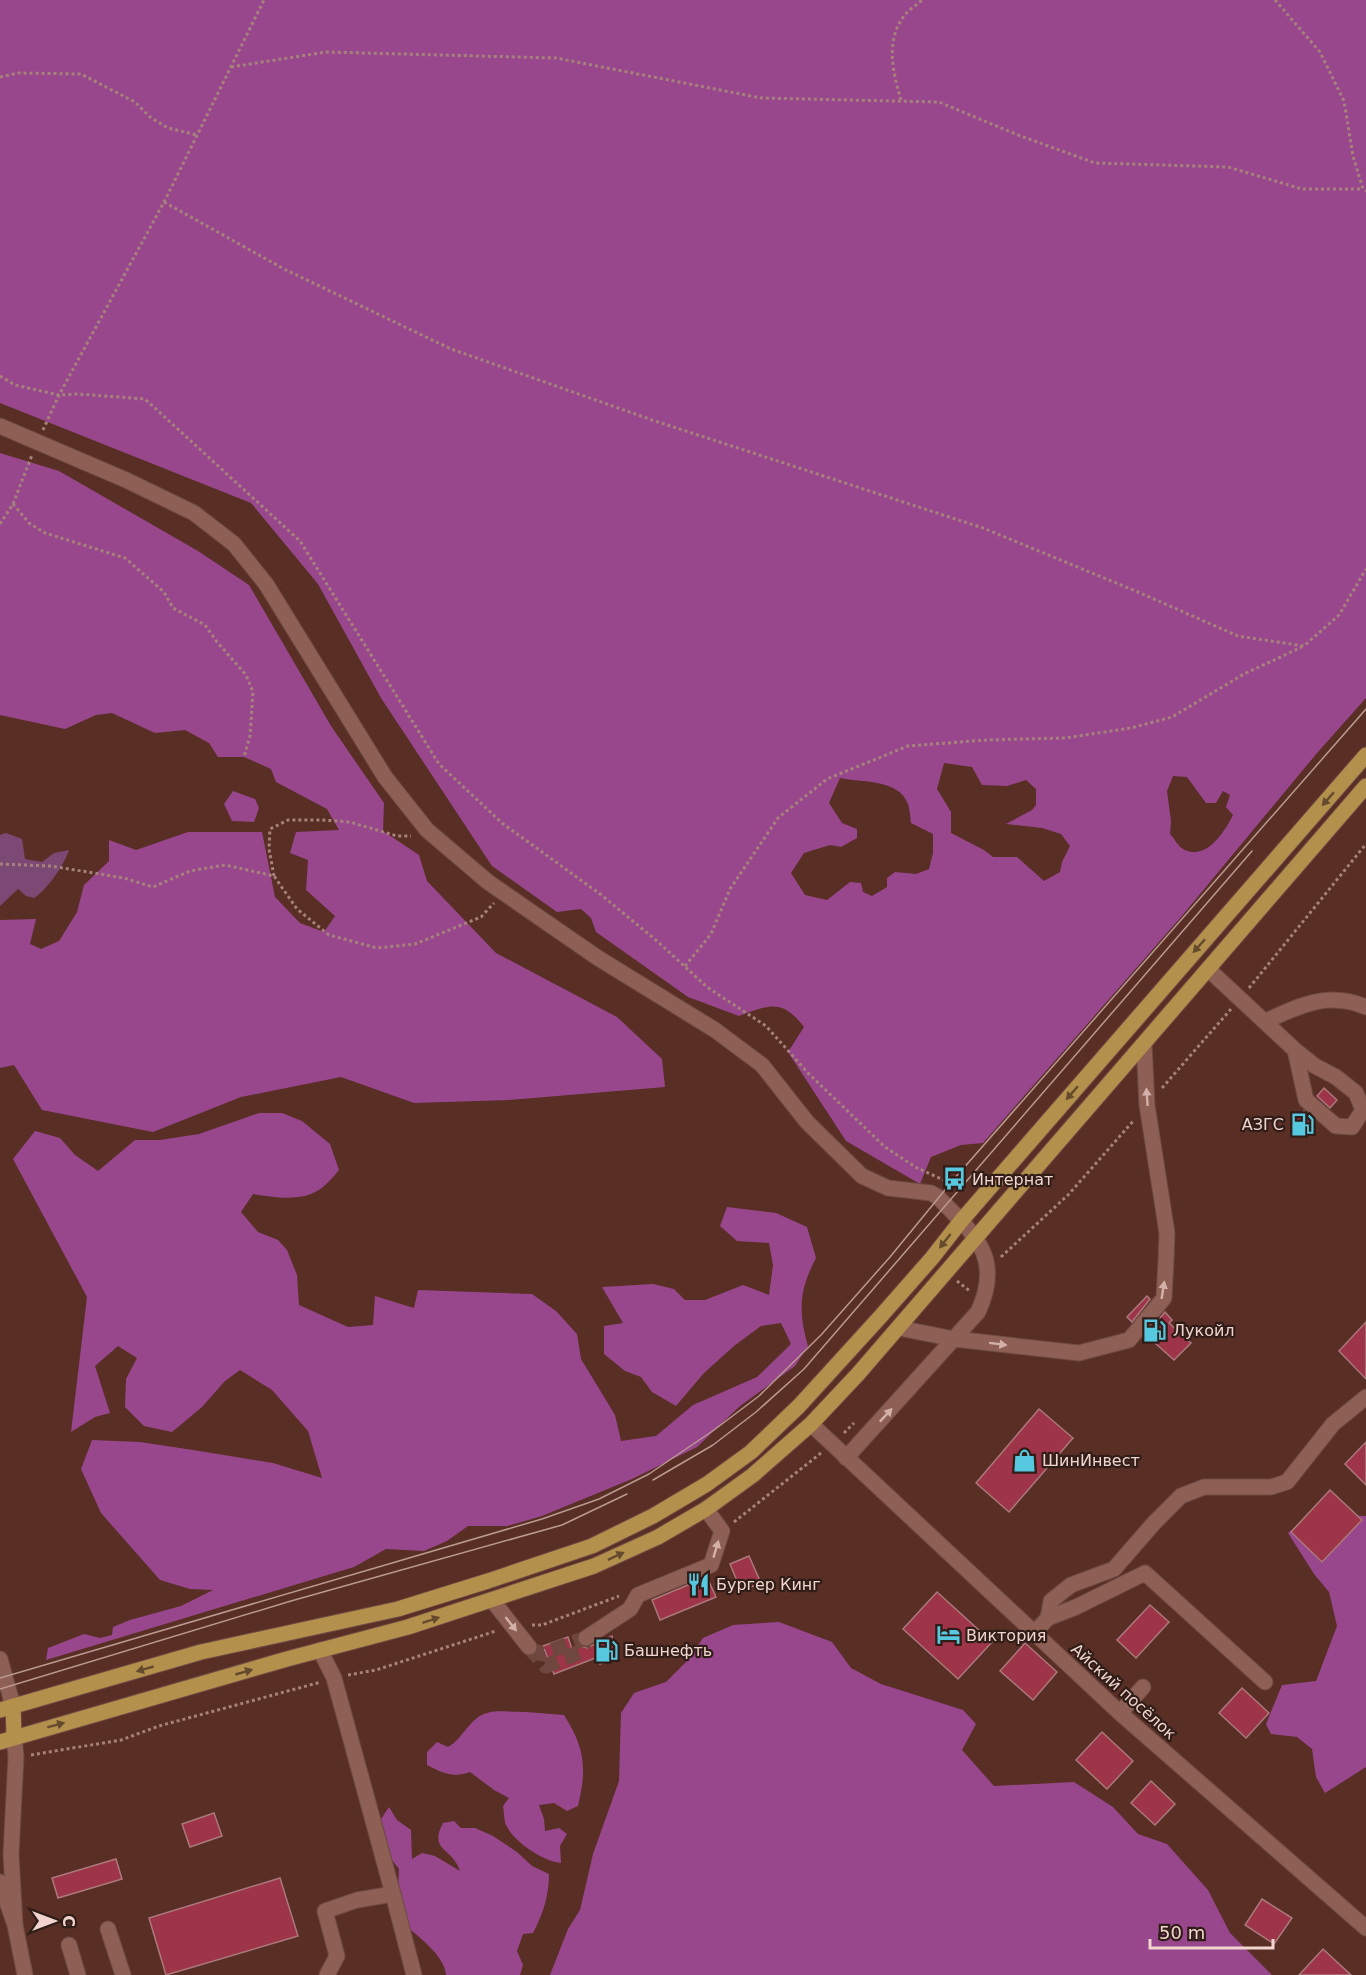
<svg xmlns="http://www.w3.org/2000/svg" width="1366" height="1975" viewBox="0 0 1366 1975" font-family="'DejaVu Sans',sans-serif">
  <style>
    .green { fill: #7c4974 }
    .forest { fill: #98478d; fill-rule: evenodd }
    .building { fill: #9e3448; stroke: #ab787c; stroke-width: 1.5 }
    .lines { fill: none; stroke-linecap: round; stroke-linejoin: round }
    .minor-tunnel { stroke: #70473e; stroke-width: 15; stroke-dasharray: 15 8; stroke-linecap: butt }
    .minor-casing { stroke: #6e4a42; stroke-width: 17 }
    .major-casing { stroke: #6e4a42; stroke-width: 17 }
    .path { stroke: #a6827a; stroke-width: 3; stroke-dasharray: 3 3; stroke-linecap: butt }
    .minor { stroke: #8e5f54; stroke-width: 15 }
    .major { stroke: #b4904d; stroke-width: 15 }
    .tram { stroke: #ba9991; stroke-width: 1.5 }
    .oneway { fill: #654b2d }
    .oneway2 { fill: #d3b1a9 }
    .labels { text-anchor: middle; stroke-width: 4.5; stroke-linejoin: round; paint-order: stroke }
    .poi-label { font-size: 16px; fill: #f0d4cd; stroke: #301d18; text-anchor: start }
    .street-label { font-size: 16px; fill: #f0d4cd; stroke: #301d18 }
  </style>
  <rect width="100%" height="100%" fill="#592e25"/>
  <path class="green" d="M6 833 22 839 25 859 42 862 54 853 69 850C64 865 47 890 34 898L26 896 18 889 0 906V835Z"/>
  <g class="forest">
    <path d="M0 0H1366V698L1317 753 1181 917 983 1143 961 1145 931 1157 920 1184 846 1141 788 1052 804 1027C782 998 769 1005 739 1016L688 997 596 932 591 918 581 909 557 912 492 866 381 698 318 584 251 503 0 403ZM944 763 972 767 982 785 1007 786 1026 780 1036 789V805L1032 810 1006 824 1042 828 1061 834 1070 846 1062 862 1060 872 1044 881 1017 857H993L984 850 951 833V812L937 789ZM1173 776 1187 777 1206 803H1216L1223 791 1230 795 1226 807 1233 815C1225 831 1206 862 1183 849 1178 846 1174 838 1170 834L1171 821 1167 791ZM840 778C861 783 898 778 908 804 910 810 910 817 911 823L933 834V853L929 869 916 874 895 872 887 878V887L872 896 863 892 861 883 850 882 827 900 805 895 791 873 804 853 830 845 841 847 857 838V829L842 823 829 803Z"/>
    <polygon points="0,453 59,471 198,551 249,585 331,726 384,803 383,831 419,855 427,881 496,953 617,1017 662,1059 665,1087 509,1100 414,1103 341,1077 241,1097 153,1132 42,1110 14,1065 0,1068 0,920 36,919 30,944 41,949 59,941 77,912 84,885 109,861 109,840 136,850 188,832 262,832 275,897 300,923 324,932 335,916 306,890 308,860 290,853 296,832 339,830 327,809 276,782 271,769 244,757 218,757 209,743 185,730 155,733 112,713 96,715 65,729 0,715"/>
    <polygon points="233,791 255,799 259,808 254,822 232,821 224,804"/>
    <path d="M259 1113H282L302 1121 330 1144 339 1170C334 1176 329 1182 323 1187 304 1203 274 1197 253 1194L241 1212 258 1232 278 1240 287 1250 297 1275 299 1305 348 1327 373 1325 375 1296 414 1308 418 1290 532 1294 556 1311 577 1334 581 1359 615 1415 621 1441 656 1436 693 1405 757 1377 791 1344 781 1323 761 1326 734 1346 704 1373 676 1406 652 1392 641 1377 625 1371 604 1354V1326L623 1323 602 1287 653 1284 674 1289 685 1300H705L743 1285 769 1295 773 1265 769 1243 737 1241 720 1226 727 1207 776 1213 807 1227 816 1258C799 1291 798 1310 808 1346L795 1366 740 1406 697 1447 632 1479 542 1516 507 1526H468L447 1541 424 1551 386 1549 354 1567 46 1660 48 1648 84 1634 100 1638 112 1635 113 1627 130 1620 181 1606 213 1590 190 1589 160 1580 101 1513 81 1469 92 1440 140 1442 193 1450 273 1463 322 1478 308 1431 272 1390 240 1370 225 1381 202 1407 172 1432 144 1426 125 1407 126 1379 137 1358 118 1346 95 1366 110 1413 95 1417 71 1432 87 1297 13 1159 35 1131 60 1138 75 1155 98 1171 135 1140H160L199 1134Z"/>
    <polygon points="1309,1515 1366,1516 1366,1767 1325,1793 1316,1777 1312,1749 1297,1737 1271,1734 1266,1724 1282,1685 1316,1681 1337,1626 1329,1592 1314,1574 1288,1533"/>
    <polygon points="779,1622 832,1642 851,1668 881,1684 963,1710 976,1724 962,1750 994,1786 1074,1782 1113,1807 1138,1834 1167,1844 1208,1890 1230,1933 1272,1975 550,1975 568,1929 580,1910 593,1854 619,1781 621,1713 634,1693 666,1682 686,1662 703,1638 733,1625"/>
    <path d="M526 1712 564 1715C585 1748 587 1768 578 1806L567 1811 554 1803 539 1805 544 1819 545 1831 559 1828 567 1834 560 1846 561 1863C543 1861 514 1842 506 1825 504 1820 504 1812 503 1806L509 1798 494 1790 470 1772C453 1778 442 1773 427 1765V1752L437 1742 448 1747C463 1739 470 1717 487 1713 497 1710 515 1712 526 1712Z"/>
    <path d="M389 1807 397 1820 411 1830 412 1859 422 1853 435 1856 460 1871C453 1848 428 1851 443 1823L454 1821 461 1828H475L493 1836 517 1852 532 1866 549 1874C549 1896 543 1914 533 1933L523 1934 517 1951 523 1965 520 1975H446C445 1955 415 1934 401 1922L398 1891 399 1869 392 1860 381 1819Z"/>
  </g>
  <g class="building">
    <polygon points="1324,1088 1337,1100 1330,1108 1317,1096"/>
    <polygon points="1304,1111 1311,1117 1311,1134 1292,1134 1292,1115 1301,1115"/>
    <polygon points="1147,1296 1150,1299 1132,1322 1127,1317"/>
    <polygon points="1165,1312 1172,1320 1169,1323 1191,1343 1174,1360 1146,1335"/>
    <polygon points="1366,1322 1366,1379 1339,1351"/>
    <polygon points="1039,1409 1073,1438 1009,1512 976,1483"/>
    <polygon points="1366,1442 1366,1485 1345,1464"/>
    <polygon points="1330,1490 1362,1520 1322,1562 1291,1532"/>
    <polygon points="749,1556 761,1583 741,1591 730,1564"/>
    <polygon points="707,1577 716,1597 660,1620 652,1600"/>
    <polygon points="937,1592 992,1642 958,1679 903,1629"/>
    <polygon points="1150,1605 1169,1622 1136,1658 1117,1640"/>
    <polygon points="612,1636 619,1657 600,1664 598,1657 554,1674 543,1646 568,1637 572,1649 581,1646 587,1648"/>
    <polygon points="1025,1643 1057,1672 1033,1700 1000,1671"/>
    <polygon points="1242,1688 1269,1713 1246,1738 1219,1713"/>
    <polygon points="1102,1732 1133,1761 1107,1789 1076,1760"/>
    <polygon points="1151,1781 1175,1804 1155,1825 1131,1803"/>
    <polygon points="214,1813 222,1836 190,1847 182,1824"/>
    <polygon points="116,1859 122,1879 58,1898 52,1878"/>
    <polygon points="280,1878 298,1936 166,1975 149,1918"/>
    <polygon points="1262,1899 1292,1918 1274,1944 1245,1925"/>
    <polygon points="1323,1949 1351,1975 1299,1975"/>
  </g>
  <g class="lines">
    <g class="minor-tunnel">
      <polyline points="529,1647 546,1666 580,1652 586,1638"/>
      <polyline points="531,1649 542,1654 586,1638"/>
    </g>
    <defs>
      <g id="minor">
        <path d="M0 426 126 480 194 513 234 544 266 584 385 777 427 830 488 882 598 958 715 1030 762 1065 807 1122 862 1176 888 1188 931 1193 938 1197C973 1234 1004 1256 978 1312L846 1458"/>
        <polyline points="1208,969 1295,1050 1315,1066 1336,1077 1356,1093 1363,1110 1352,1127 1336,1126 1306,1100 1295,1050"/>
        <path d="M1266 1021C1301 1005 1328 991 1366 1007"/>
        <polyline points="899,1328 954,1339 1079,1353 1129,1340 1164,1298 1166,1261 1167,1233 1147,1105 1144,1044"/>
        <polyline points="811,1424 1120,1713 1366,1928"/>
        <polyline points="492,1600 529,1647"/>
        <polyline points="1048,1618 1076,1607 1145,1573 1265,1682"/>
        <polyline points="1035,1632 1048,1618 1051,1601 1071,1585 1114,1569 1154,1523 1181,1496 1204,1487 1271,1487 1287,1482 1333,1424 1366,1397"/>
        <polyline points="586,1638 630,1609 638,1595 711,1565 722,1531 706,1509"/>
        <polyline points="320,1650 334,1678 393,1894 357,1900 325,1911 337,1956 327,1975"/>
        <polyline points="0,1659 13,1706"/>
        <polyline points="1120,1713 1143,1687"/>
        <polyline points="14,1736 16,1757 11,1854 15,1925"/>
        <polyline points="0,1882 15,1925 25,1975"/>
        <polyline points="393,1894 414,1975"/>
        <polyline points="108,1929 123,1975"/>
        <polyline points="69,1945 78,1975"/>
      </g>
      <g id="major">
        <polyline points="13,1706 14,1736"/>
        <polyline points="0,1710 201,1652 398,1609 488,1581 592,1546 653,1516 707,1484 751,1452 799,1406 881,1316 932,1258 961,1221 1366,755"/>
        <polyline points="0,1742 287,1659 408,1627 594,1566 658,1537 706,1509 753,1475 811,1424 858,1374 1366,786"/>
      </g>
    </defs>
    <use href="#minor" class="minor-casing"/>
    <use href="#major" class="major-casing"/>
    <g class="path">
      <polyline points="1275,0 1320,52 1344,101 1353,156 1363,189 1366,191"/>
      <polyline points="231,67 326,52 556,58 761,98 939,102 1018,135 1095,163 1228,167 1302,189 1363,189"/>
      <polyline points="0,77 18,73 81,74 135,102 150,117 168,128 197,135"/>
      <path d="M901 100C893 73 885 41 904 16 908 10 917 5 922 0"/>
      <polyline points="164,202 284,269 451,349 652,420 983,528 1138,592 1238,636 1304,646 1339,615 1366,569"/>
      <polyline points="0,376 15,385 59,395 78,394 145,399 300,541 439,764 502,823 600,894 657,941 707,987 766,1026 809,1074 885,1147 917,1168 955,1185"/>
      <polyline points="43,430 59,395 164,202 264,0"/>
      <polyline points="13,504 29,523 45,533 125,558 164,592 173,608 205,625 217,642 246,675 253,692 250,736 244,757"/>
      <polyline points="0,524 13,504 32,455"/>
      <polyline points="0,864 51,866 124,878 153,887 190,871 225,865 274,876 297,909 329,935 377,948 415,944 481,917 494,903"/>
      <polyline points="274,876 269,849 270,829 288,820 323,820 350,822 397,836 411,836"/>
      <polyline points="685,966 711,934 730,889 778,818 827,779 908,746 986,740 1065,738 1131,728 1172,717 1244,674 1302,647"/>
      <polyline points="1249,988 1366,844"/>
      <polyline points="1162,1088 1231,1009"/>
      <polyline points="1001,1257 1069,1194 1134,1120"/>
      <polyline points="957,1281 971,1292"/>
      <polyline points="844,1433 854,1423"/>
      <polyline points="734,1522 821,1453"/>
      <polyline points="532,1625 542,1625 619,1596"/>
      <polyline points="348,1675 376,1670 496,1631"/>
      <polyline points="31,1755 121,1740 159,1726 321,1682"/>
    </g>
    <use href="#minor" class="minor"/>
    <use href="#major" class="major"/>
    <g class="tram">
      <polyline points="653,1480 713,1445 756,1412 804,1369 1252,851"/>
      <polyline points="0,1678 542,1519 599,1499 649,1474 714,1430 759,1396 821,1335 890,1257 954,1179 1366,709"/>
      <polyline points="0,1689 291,1601 562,1525 627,1494"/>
    </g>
  </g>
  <defs><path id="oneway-solid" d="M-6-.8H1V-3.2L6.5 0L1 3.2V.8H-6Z" transform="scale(1.5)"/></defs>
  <g class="oneway">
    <use href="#oneway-solid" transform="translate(1328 799) rotate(131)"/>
    <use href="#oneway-solid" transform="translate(1199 946) rotate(132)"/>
    <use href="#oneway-solid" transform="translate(1072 1093) rotate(131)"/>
    <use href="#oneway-solid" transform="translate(945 1241) rotate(128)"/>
    <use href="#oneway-solid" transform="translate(616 1556) rotate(-25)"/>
    <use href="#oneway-solid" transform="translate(431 1620) rotate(-18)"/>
    <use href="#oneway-solid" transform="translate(145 1669) rotate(164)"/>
    <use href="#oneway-solid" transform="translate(244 1672) rotate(-16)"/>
    <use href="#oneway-solid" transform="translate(56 1725) rotate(-15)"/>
  </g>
  <g class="oneway2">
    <use href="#oneway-solid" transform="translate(1147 1097) rotate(-94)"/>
    <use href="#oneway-solid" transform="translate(1163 1290) rotate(-81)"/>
    <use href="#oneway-solid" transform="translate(998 1344) rotate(7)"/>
    <use href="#oneway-solid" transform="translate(886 1415) rotate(-47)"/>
    <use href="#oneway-solid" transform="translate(716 1549) rotate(-73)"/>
    <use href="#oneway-solid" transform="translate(511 1624) rotate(52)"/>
  </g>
  <defs>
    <symbol id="fuel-bare" viewBox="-9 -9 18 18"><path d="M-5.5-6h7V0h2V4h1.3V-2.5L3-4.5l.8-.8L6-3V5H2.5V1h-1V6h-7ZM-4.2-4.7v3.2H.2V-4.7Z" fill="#56c9e0" stroke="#301d18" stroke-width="2.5" paint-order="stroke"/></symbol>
    <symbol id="bus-bare" viewBox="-9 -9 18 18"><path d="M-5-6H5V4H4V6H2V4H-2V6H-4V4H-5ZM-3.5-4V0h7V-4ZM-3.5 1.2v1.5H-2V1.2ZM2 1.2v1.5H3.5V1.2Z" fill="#56c9e0" stroke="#301d18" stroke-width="2.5" paint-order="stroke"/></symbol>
    <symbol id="shop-bare" viewBox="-9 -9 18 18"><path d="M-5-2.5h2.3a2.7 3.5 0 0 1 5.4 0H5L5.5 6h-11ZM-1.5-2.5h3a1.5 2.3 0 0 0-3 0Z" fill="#56c9e0" stroke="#301d18" stroke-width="2.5" paint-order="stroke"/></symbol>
    <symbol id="restaurant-bare" viewBox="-9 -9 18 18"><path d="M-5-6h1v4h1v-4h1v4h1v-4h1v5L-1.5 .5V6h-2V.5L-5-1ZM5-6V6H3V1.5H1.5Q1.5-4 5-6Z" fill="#56c9e0" stroke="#301d18" stroke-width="2.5" paint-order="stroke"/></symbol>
    <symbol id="hotel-bare" viewBox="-9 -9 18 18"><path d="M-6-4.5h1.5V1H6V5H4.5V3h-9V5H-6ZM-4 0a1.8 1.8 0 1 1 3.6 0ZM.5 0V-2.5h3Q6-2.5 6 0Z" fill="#56c9e0" stroke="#301d18" stroke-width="2.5" paint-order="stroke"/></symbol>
  </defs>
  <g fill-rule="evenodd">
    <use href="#fuel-bare" x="1286" y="1108" width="33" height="33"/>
    <use href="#bus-bare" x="938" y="1162" width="33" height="33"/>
    <use href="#fuel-bare" x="1138" y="1314" width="33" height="33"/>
    <use href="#shop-bare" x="1008" y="1444" width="33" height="33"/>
    <use href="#restaurant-bare" x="682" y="1568" width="33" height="33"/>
    <use href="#hotel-bare" x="932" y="1618" width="33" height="33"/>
    <use href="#fuel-bare" x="590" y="1634" width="33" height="33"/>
  </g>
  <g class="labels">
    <g class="poi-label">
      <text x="1284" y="1130" text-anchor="end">АЗГС</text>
      <text x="972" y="1185">Интернат</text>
      <text x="1173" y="1336">Лукойл</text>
      <text x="1042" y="1466">ШинИнвест</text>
      <text x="716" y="1590">Бургер Кинг</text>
      <text x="966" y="1641">Виктория</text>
      <text x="624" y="1656">Башнефть</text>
    </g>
    <g class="street-label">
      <text transform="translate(1124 1691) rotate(42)" y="6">Айский посёлок</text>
    </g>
  </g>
  <g transform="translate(54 1921) rotate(90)" stroke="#301d18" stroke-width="4.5" paint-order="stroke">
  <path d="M0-4.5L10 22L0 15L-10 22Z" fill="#f0d4cd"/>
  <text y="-9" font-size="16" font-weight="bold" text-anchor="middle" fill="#f0d4cd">С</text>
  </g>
  <path d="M1150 1939v9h123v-9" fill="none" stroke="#f0d4cd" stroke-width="3"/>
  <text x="1159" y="1939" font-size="18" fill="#f0d4cd" stroke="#301d18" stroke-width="4.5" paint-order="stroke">50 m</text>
</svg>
